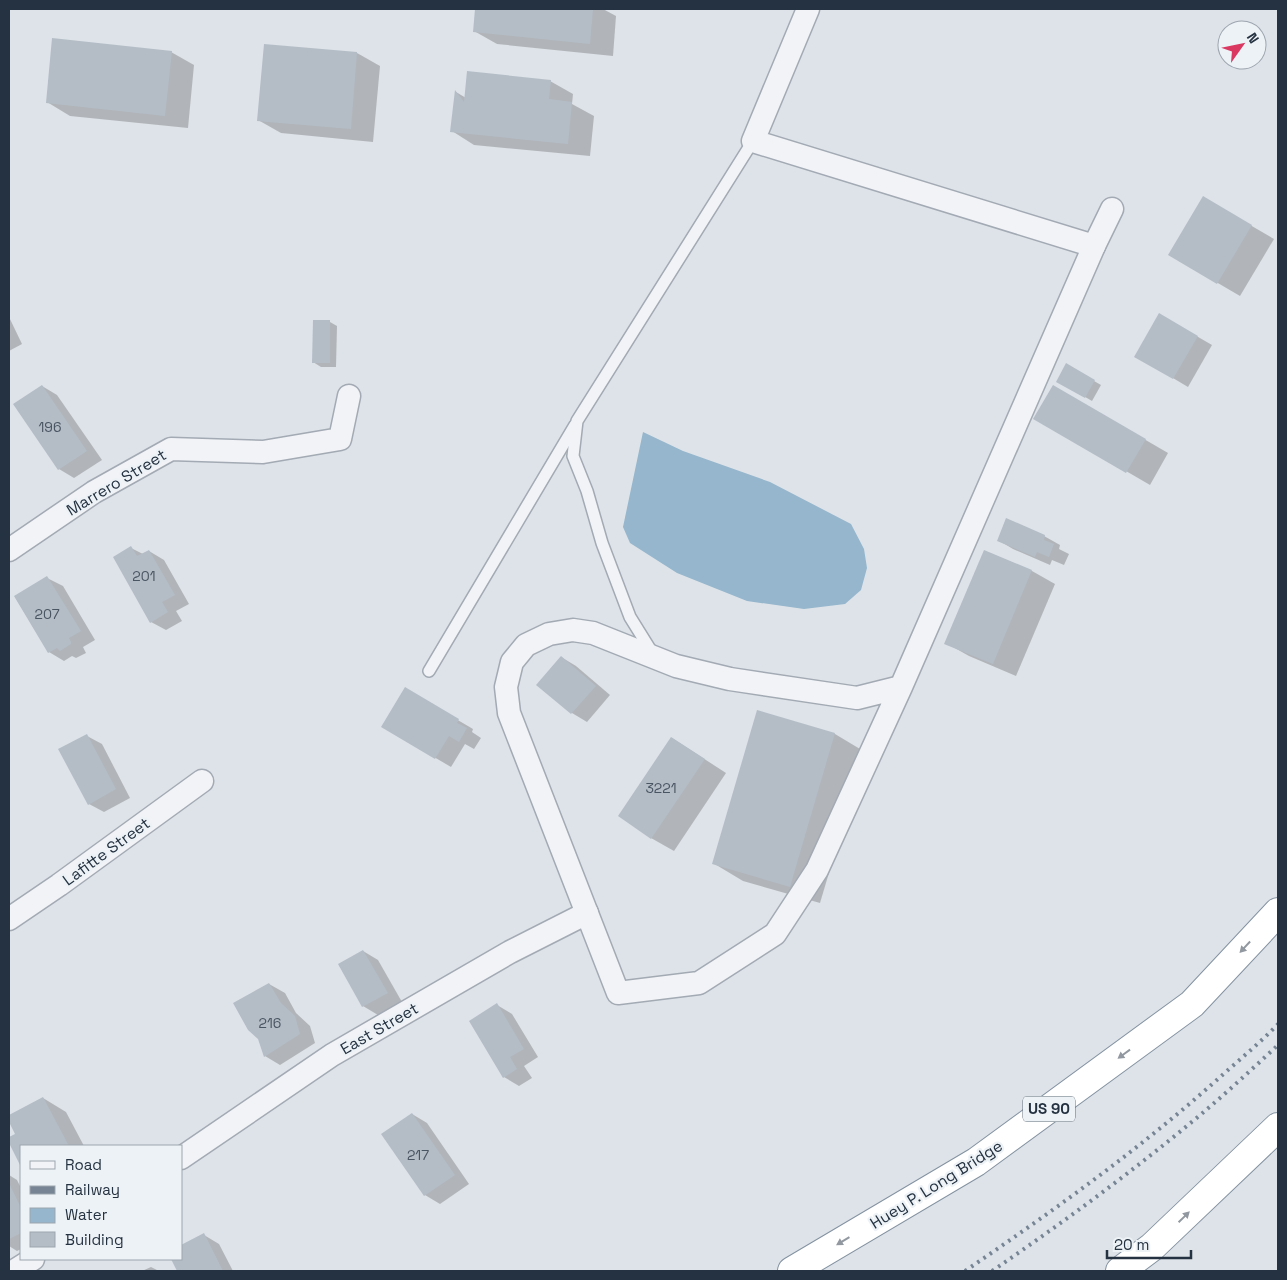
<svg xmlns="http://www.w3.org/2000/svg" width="1287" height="1280" viewBox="0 0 1287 1280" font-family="'Space Grotesk',sans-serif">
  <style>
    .water { fill: #95b6cc }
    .shadow { fill: #0003 }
    .building { fill: #b4bdc6 }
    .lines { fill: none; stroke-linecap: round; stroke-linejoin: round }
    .service-casing { stroke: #a3aab3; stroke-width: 14 }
    .minor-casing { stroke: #a3aab3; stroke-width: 25 }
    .trunk-casing { stroke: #8492a1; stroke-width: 30 }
    .service { stroke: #f1f3f7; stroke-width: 11 }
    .minor { stroke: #f1f3f7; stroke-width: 22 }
    .trunk { stroke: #fff; stroke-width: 28 }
    .rail { stroke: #768494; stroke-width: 4; stroke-dasharray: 2.5 5; stroke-linecap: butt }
    .oneway { fill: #9298a0 }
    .labels { text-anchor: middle; stroke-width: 4.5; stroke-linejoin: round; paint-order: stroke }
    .number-label { font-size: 14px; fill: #495562 }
    .shield { fill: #edf2f6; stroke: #616c77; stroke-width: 1 }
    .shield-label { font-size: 15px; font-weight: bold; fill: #253241 }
    .street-label { font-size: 16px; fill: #253241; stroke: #edf2f6 }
  </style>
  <rect width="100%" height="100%" fill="#dee3e9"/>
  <polygon class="water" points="643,432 683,451 770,482 851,524 864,549 867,568 861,590 845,604 804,609 747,601 677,573 630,543 623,527"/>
  <g class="shadow">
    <polygon points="476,9 603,9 616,16 613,56 497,44 474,31"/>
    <polygon points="265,45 357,53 380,66 373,142 281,133 258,120"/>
    <polygon points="171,52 194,65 188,128 70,116 47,102"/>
    <polygon points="550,81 573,94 572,104 594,116 590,156 474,145 452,131 456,92 466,98"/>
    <polygon points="1226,211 1274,239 1240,296 1170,255"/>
    <polygon points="1160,315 1212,345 1188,387 1136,356"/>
    <polygon points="9,317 22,344 9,351"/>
    <polygon points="330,322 337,326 336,367 321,367 313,362"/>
    <polygon points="1066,365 1101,385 1092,401 1058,381"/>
    <polygon points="42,386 57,395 102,460 74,478 59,469 15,405"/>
    <polygon points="1053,386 1168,453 1150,485 1035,418"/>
    <polygon points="1044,536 1060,545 1059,549 1069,554 1064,565 1052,560 1050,565 1013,549 998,540"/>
    <polygon points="131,548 143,554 149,551 164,560 189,604 176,611 182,621 166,630 151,622"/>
    <polygon points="985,551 1032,571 1055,584 1016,676 969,656 946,643"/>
    <polygon points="47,578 63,586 95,640 83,647 86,653 76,658 72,656 64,661 49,652 15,597"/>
    <polygon points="561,657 576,666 610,695 587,722 572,713 538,684"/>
    <polygon points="405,689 473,729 472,732 481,738 474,749 465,744 451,767 383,727"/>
    <polygon points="758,712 835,734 865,752 820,903 743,881 713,863"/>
    <polygon points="87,736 102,744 130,798 104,812 89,804"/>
    <polygon points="672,738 726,773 674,851 651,838"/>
    <polygon points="363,951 378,960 402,1002 378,1015 363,1006 339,965"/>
    <polygon points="269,984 285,993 296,1013 310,1026 315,1043 280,1065 265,1056"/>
    <polygon points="497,1005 512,1014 538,1057 524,1066 532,1078 519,1086 504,1077"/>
    <polygon points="43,1098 66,1112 84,1146 21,1146 21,1164 9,1141 9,1139 17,1134 9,1116"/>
    <polygon points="412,1114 427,1123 469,1184 440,1204 425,1195 383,1135"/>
    <polygon points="9,1175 17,1180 21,1188 21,1249 17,1251 9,1246"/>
    <polygon points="204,1235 219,1244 233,1271 179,1271 172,1259 181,1259"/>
    <polygon points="151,1267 159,1271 142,1271"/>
  </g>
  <g class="building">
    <polygon points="475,9 593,9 590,44 473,32"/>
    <polygon points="52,38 172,51 165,116 46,103"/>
    <polygon points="264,44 357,52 351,129 257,121"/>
    <polygon points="467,71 551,80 549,99 572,102 568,144 450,132 455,90 464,102"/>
    <polygon points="1203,196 1252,225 1217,284 1168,255"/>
    <polygon points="1159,313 1198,336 1173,379 1134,357"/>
    <polygon points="313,320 330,320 330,363 312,363"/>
    <polygon points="1066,363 1095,380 1085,398 1056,382"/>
    <polygon points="42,385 87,451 58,470 13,404"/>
    <polygon points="1053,385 1146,439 1126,473 1033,419"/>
    <polygon points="1006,518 1045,535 1044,540 1054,544 1049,557 1037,552 1035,557 997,541"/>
    <polygon points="131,546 137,556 149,550 175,595 162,602 168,612 150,623 113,557"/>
    <polygon points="984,550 1032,570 993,664 944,644"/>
    <polygon points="47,576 81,631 69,638 71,642 71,644 60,651 57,648 48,653 14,596"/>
    <polygon points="561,656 596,686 571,714 536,685"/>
    <polygon points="405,687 459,719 457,723 467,728 459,742 449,736 435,759 381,727"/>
    <polygon points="757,710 835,733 790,887 712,864"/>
    <polygon points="87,734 116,789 88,805 58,749"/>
    <polygon points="671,737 705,759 651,839 618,816"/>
    <polygon points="363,950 388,993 362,1007 338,964"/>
    <polygon points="269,983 281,1003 295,1016 300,1034 264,1057 258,1039 248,1030 233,1003"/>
    <polygon points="497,1003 524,1049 510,1057 517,1069 503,1078 469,1021"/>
    <polygon points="43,1097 69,1146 21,1146 21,1167 9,1143 9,1137 15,1134 9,1122 9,1115"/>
    <polygon points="412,1113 455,1175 424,1196 381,1134"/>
    <polygon points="9,1183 21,1208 21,1233 9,1239"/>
    <polygon points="204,1233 223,1271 177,1271 171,1259 181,1259 181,1245"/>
  </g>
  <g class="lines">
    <defs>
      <g id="service">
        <polyline points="653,654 630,617 602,543 587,491 573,456 577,421 753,141"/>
        <polyline points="429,671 575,425"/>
      </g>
      <g id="minor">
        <polyline points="808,9 753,141 1094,246"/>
        <polyline points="9,550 94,492 171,449 263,452 340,439 349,396"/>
        <polyline points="901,687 857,698 730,679 676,666 593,633 573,630 549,634 526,645 512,662 506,687 509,713 618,993 699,983 775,934 817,870 901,687 1094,246 1112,209"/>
        <polyline points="9,919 59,885 202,781"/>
        <polyline points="181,1158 332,1055 510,952 587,913"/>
        <polyline points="14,1271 33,1259"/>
      </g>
      <g id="trunk">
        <polyline points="792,1271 976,1162 1192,1004 1278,912"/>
        <polyline points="1120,1271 1152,1247 1278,1127"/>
      </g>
    </defs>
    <use href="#service" class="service-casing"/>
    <use href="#minor" class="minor-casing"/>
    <use href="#trunk" class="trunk-casing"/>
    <use href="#service" class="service"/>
    <use href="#minor" class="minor"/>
    <use href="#trunk" class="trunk"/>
    <g class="rail">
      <path d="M965 1271C1053 1211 1140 1149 1219 1078 1239 1060 1260 1043 1278 1024"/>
      <path d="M992 1271C1061 1224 1129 1174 1193 1121 1222 1097 1250 1071 1278 1045"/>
    </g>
  </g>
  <defs><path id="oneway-solid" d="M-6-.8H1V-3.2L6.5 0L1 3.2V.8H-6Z" transform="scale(1.25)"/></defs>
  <g class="oneway">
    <use href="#oneway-solid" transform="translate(1245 947) rotate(133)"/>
    <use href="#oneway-solid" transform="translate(1124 1054) rotate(144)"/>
    <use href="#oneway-solid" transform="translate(1184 1217) rotate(-44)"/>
    <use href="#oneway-solid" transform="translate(843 1241) rotate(149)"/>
  </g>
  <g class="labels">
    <g class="number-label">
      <text x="50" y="432">196</text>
      <text x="144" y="581">201</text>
      <text x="47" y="619">207</text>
      <text x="661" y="793">3221</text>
      <text x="270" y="1028">216</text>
      <text x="418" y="1160">217</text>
    </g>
    <rect class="shield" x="1023" y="1096.5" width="52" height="25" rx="4"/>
    <g class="shield-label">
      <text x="1049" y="1114">US 90</text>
    </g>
    <g class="street-label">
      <text transform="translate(116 482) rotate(-31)" y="6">Marrero Street</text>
      <text transform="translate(106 851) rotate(-36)" y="6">Lafitte Street</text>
      <text transform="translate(379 1028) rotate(-30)" y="6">East Street</text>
      <text transform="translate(936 1184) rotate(-32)" y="6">Huey P. Long Bridge</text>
    </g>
  </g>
  <rect width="1287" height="1280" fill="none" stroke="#253241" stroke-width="20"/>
  <rect x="20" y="1145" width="162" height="115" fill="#edf2f6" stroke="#9da5ae"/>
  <rect x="30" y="1161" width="25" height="8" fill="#f1f3f7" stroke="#9da5ae"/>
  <text x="65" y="1170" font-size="15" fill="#253241">Road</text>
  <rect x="30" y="1186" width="25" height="8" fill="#768494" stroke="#9da5ae"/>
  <text x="65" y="1195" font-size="15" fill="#253241">Railway</text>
  <rect x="30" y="1208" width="25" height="15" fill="#95b6cc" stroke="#9da5ae"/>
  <text x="65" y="1220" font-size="15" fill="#253241">Water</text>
  <rect x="30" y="1232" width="25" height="15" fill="#b4bdc6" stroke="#9da5ae"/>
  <text x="65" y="1245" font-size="15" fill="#253241">Building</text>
  <g transform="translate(1242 45) rotate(57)"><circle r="24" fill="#edf2f6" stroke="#9da5ae"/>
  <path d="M0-4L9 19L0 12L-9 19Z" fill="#da3761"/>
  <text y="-8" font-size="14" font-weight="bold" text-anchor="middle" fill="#253241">N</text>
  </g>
  <path d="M1107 1250v8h84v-8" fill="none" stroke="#253241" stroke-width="2.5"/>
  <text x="1114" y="1250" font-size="15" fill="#253241" stroke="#edf2f6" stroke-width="4" paint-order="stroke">20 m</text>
</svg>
